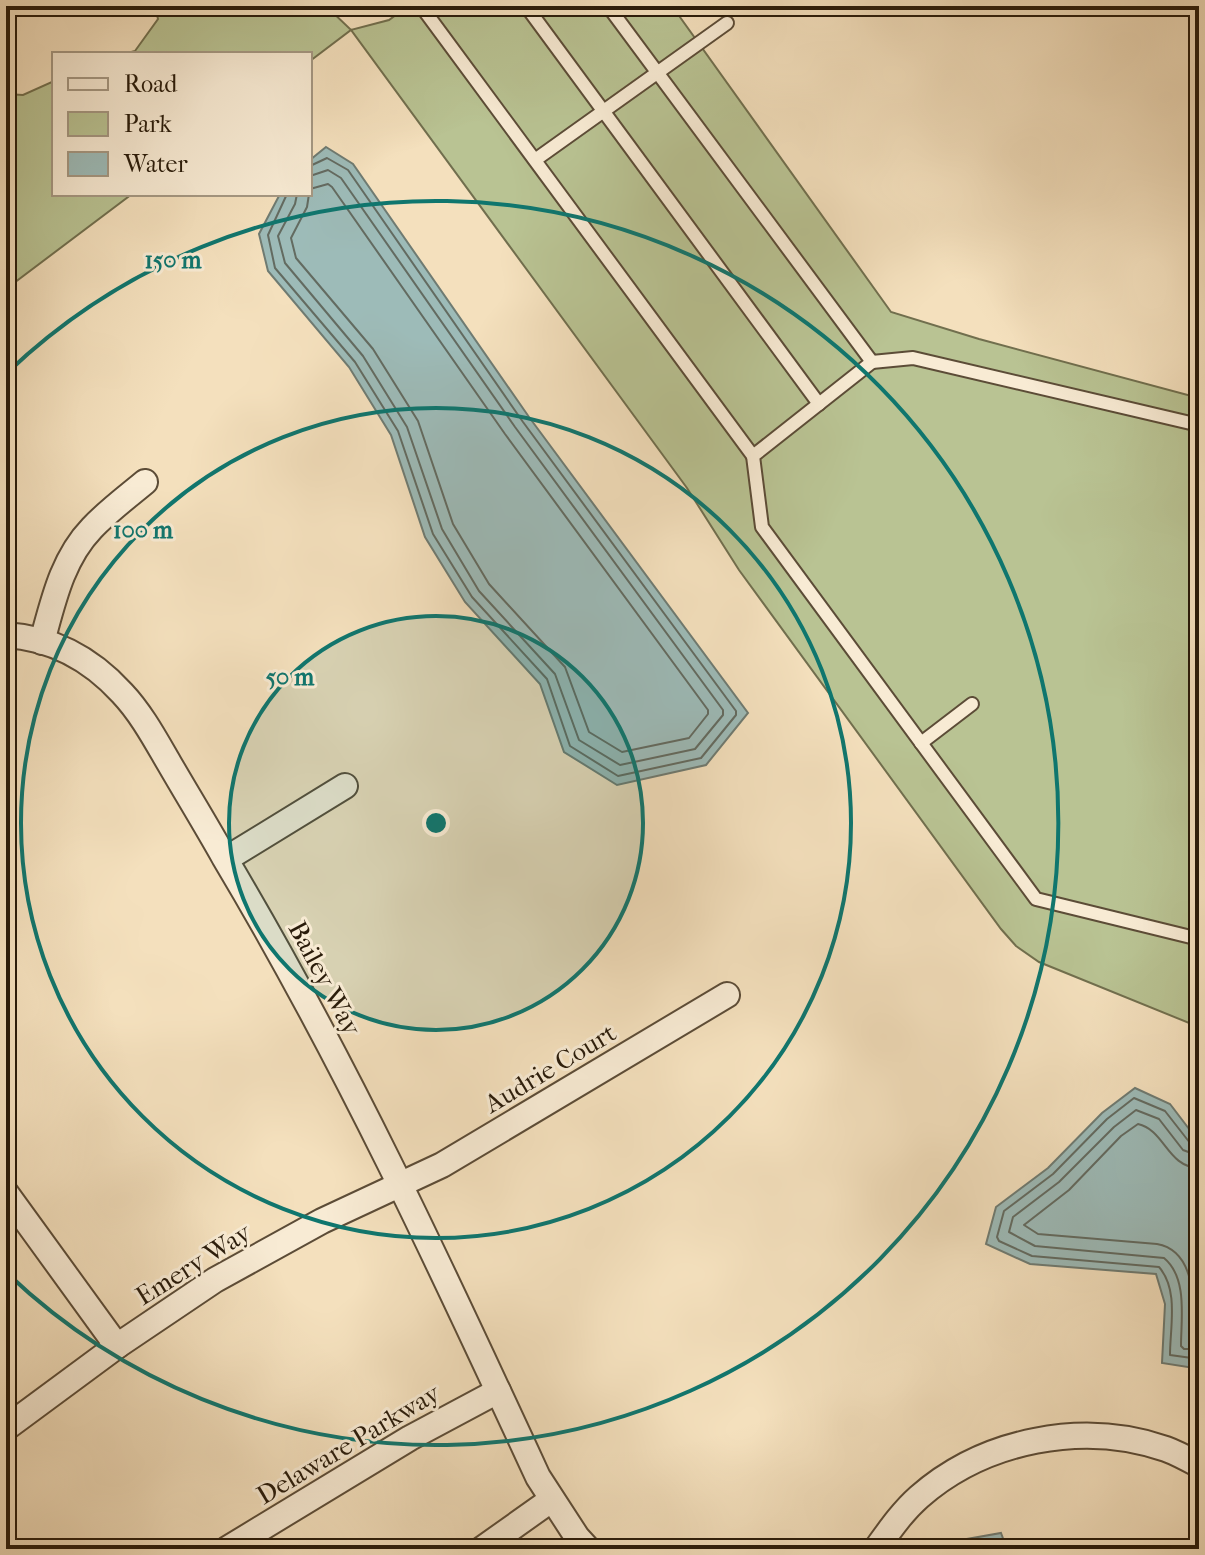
<svg xmlns="http://www.w3.org/2000/svg" width="1205" height="1555" viewBox="0 0 1205 1555" font-family="'IM FELL French Canon',serif">
  <style>
    .green { fill: #b9c393; stroke: #716f4e; stroke-width: 2 }
    .water { fill: #9dbbb8; stroke: #6f7b72; stroke-width: 2 }
    .lines { fill: none; stroke-linecap: round; stroke-linejoin: round }
    .shore { stroke: #636b61; stroke-width: 2 }
    .lane-casing { stroke: #5c4c37; stroke-width: 16 }
    .street-casing { stroke: #5c4c37; stroke-width: 28 }
    .lane { stroke: #f8ebd4; stroke-width: 12 }
    .street { stroke: #f8ebd4; stroke-width: 24 }
    .ring { fill: none; stroke: #0f766e; stroke-width: 4 }
    .labels { text-anchor: middle; stroke-width: 6; stroke-linejoin: round; paint-order: stroke }
    .street-label { font-size: 26px; fill: #291b0a; stroke: #f8ebd4 }
    .centre { fill: #0f766e; stroke: #f8ebd4; stroke-width: 4 }
    .ring-label { font-size: 24px; text-anchor: middle; font-weight: bold; fill: #0f766e; stroke: #f8ebd4; stroke-width: 6; stroke-linejoin: round; paint-order: stroke }
  </style>
  <rect width="100%" height="100%" fill="#f4e0bd"/>
  <filter id="stains"><feTurbulence type="fractalNoise" baseFrequency=".0025" numOctaves="4"/><feColorMatrix values="0 0 0 0 .2 0 0 0 0 .09 0 0 0 0 .02 0 0 0 .5 -.17"/></filter>
  <radialGradient id="worn" r=".72"><stop offset=".6" stop-color="#630" stop-opacity="0"/><stop offset="1" stop-color="#630" stop-opacity=".3"/></radialGradient>
  <g class="green">
    <polygon points="155,6 326,6 351,30 389,20 408,6 672,6 891,312 979,339 1199,398 1199,1027 1039,962 1016,946 1001,929 739,570 687,488 351,30 310,61 310,54 124,54 135,51 158,19"/>
    <polygon points="54,81 54,194 132,194 6,289 6,94 23,95"/>
  </g>
  <g class="water">
    <polygon points="326,147 353,164 529,417 748,713 706,765 617,785 564,752 540,684 465,602 425,537 391,435 349,367 268,271 259,234 280,194 310,194 310,160"/>
    <polygon points="1135,1088 1170,1104 1199,1142 1199,1365 1194,1368 1162,1363 1165,1304 1156,1274 1030,1264 986,1244 996,1207 1048,1168 1102,1113"/>
    <polygon points="1001,1533 1007,1549 958,1549 967,1539"/>
  </g>
  <g class="lines">
    <g class="shore">
      <polyline points="287,194 268,235 275,268 355,362 398,431 433,534 472,597 547,679 570,746 618,776 701,758 736,715 736,711 523,422 348,170 327,158 310,166"/>
      <polyline points="297,194 295,204 278,236 285,263 363,356 407,427 442,529 479,591 555,674 579,740 620,765 695,749 723,715 723,710 515,427 341,178 328,170 310,176"/>
      <polyline points="309,194 307,207 291,238 296,258 373,349 418,421 453,524 489,584 565,667 589,732 622,752 689,738 708,714 708,710 505,434 332,187 328,184 310,189"/>
      <path d="M1199 1146 1190 1143 1165 1111 1134 1098 1107 1119 1053 1174 1004 1211 997 1237 999 1241 1032 1256 1159 1267C1179 1290 1170 1327 1170 1355L1199 1359"/>
      <path d="M1199 1156 1183 1150 1159 1119 1136 1110 1114 1127 1059 1182 1013 1217 1009 1232 1035 1246 1164 1258C1188 1278 1181 1319 1181 1346L1184 1349H1199"/>
      <path d="M1199 1168C1167 1167 1165 1130 1138 1124L1121 1136 1069 1190 1024 1225 1038 1234 1157 1244C1196 1251 1194 1303 1193 1333L1199 1337"/>
    </g>
    <defs>
      <g id="lane">
        <polyline points="421,6 753,456"/>
        <polyline points="526,6 819,404"/>
        <polyline points="608,6 872,362 913,358 1199,425"/>
        <polyline points="535,160 727,23"/>
        <polyline points="872,362 753,456 762,527 1036,899 1199,939"/>
        <polyline points="921,743 972,704"/>
      </g>
      <g id="street">
        <path d="M6 635C52 638 91 659 122 693 141 713 155 739 169 763 187 794 206 825 224 857 343 1056 441 1267 538 1477L577 1537 588 1549"/>
        <path d="M42 642C53 602 62 559 92 528 108 511 127 497 145 482"/>
        <polyline points="226,859 345,786"/>
        <polyline points="6,1193 117,1346"/>
        <polyline points="6,1428 117,1346 215,1280 322,1221 442,1165 727,995"/>
        <polyline points="227,1549 410,1438 498,1391"/>
        <polyline points="482,1549 551,1500"/>
        <path d="M876 1549C889 1531 902 1512 919 1497 984 1440 1083 1420 1166 1449 1177 1453 1188 1459 1199 1465"/>
      </g>
    </defs>
    <use href="#lane" class="lane-casing"/>
    <use href="#street" class="street-casing"/>
    <use href="#lane" class="lane"/>
    <use href="#street" class="street"/>
  </g>
  <circle cx="436" cy="823" r="207" fill="#0f766e" fill-opacity=".12"/>
  <g class="ring">
    <circle cx="436" cy="823" r="207"/>
    <circle cx="436" cy="823" r="415"/>
    <path d="M8 372A622 622 0 1 1 8 1274"/>
  </g>
  <g class="labels">
    <g class="street-label">
      <text transform="translate(325 978) rotate(62)" y="9">Bailey Way</text>
      <text transform="translate(550 1068) rotate(-31)" y="9">Audrie Court</text>
      <text transform="translate(193 1264) rotate(-32)" y="9">Emery Way</text>
      <text transform="translate(348 1444) rotate(-31)" y="9">Delaware Parkway</text>
    </g>
  </g>
  <circle cx="436" cy="823" r="12" class="centre"/>
  <g class="ring-label">
    <text x="173" y="268">150 m</text>
    <text x="143" y="538">100 m</text>
    <text x="290" y="685">50 m</text>
  </g>
  <rect width="1205" height="1555" fill="none" stroke="#f4e0bd" stroke-width="32"/>
  <rect x="8" y="8" width="1189" height="1539" fill="none" stroke="#291b0a" stroke-width="4"/>
  <rect x="16" y="16" width="1173" height="1523" fill="none" stroke="#291b0a" stroke-width="2"/>
  <rect x="52" y="52" width="260" height="144" fill="#f8ebd4" stroke="#a59883" stroke-width="2"/>
  <rect x="68" y="78" width="40" height="12" fill="#f8ebd4" stroke="#a59883" stroke-width="2"/>
  <text x="124" y="92" font-size="24" fill="#291b0a">Road</text>
  <rect x="68" y="112" width="40" height="24" fill="#b9c393" stroke="#a59883" stroke-width="2"/>
  <text x="124" y="132" font-size="24" fill="#291b0a">Park</text>
  <rect x="68" y="152" width="40" height="24" fill="#9dbbb8" stroke="#a59883" stroke-width="2"/>
  <text x="124" y="172" font-size="24" fill="#291b0a">Water</text>
  <rect width="100%" height="100%" filter="url(#stains)"/>
  <rect width="100%" height="100%" fill="url(#worn)"/>
</svg>
